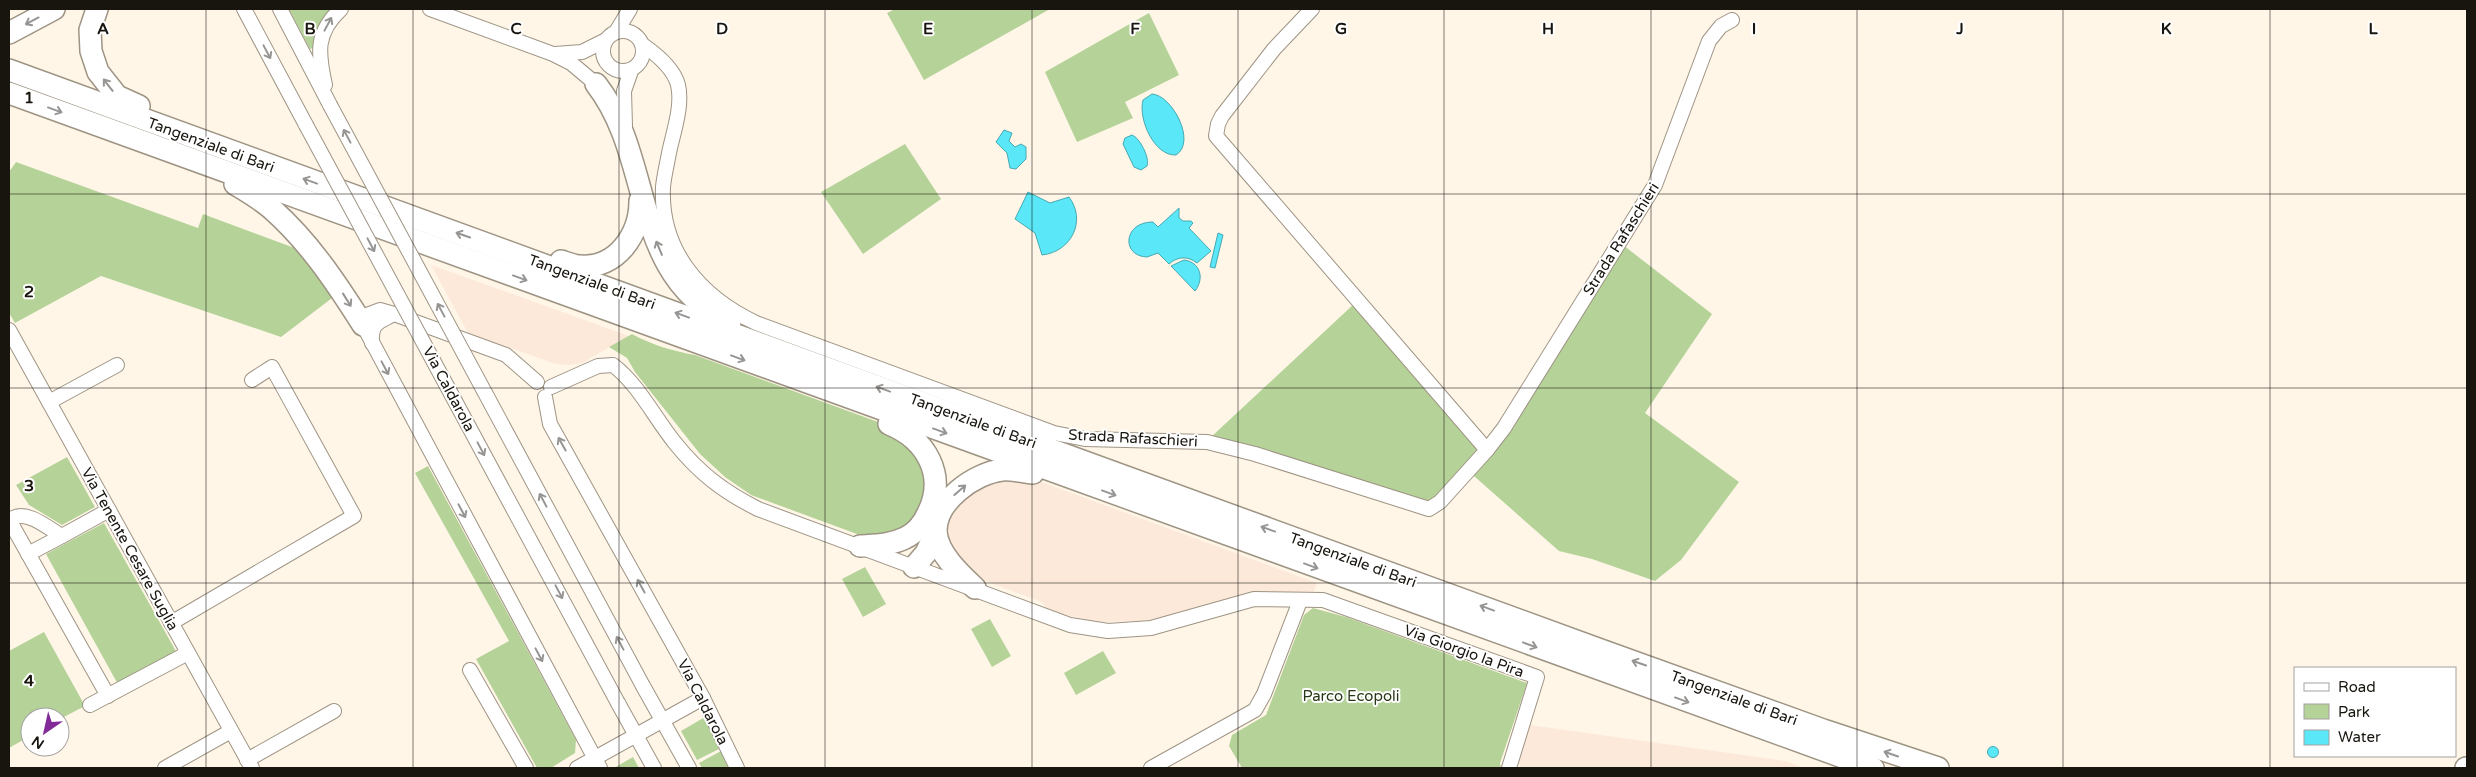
<svg xmlns="http://www.w3.org/2000/svg" width="2476" height="777" viewBox="0 0 2476 777" font-family="'Varela Round',sans-serif">
  <style>
    .commercial { fill: #fde9da }
    .green { fill: #b5d398 }
    .water { fill: #5ae8f8; stroke: #46a8b2 }
    .lines { fill: none; stroke-linecap: round; stroke-linejoin: round }
    .minor-casing { stroke: #9e9484; stroke-width: 16 }
    .highway-casing { stroke: #9e9484; stroke-width: 24 }
    .minor { stroke: #fff; stroke-width: 14 }
    .highway { stroke: #fff; stroke-width: 21 }
    .minor-bridge-casing { stroke: #9e9484; stroke-width: 16; stroke-linecap: butt }
    .minor-bridge { stroke: #fff; stroke-width: 14 }
    .oneway { stroke: #979593 }
    .grid { fill: none; stroke: #18140e; stroke-width: 1; stroke-opacity: 0.55 }
    .labels { text-anchor: middle; stroke-width: 4; stroke-linejoin: round; paint-order: stroke }
    .street-label { font-size: 15px; fill: #18140e; stroke: #fff }
    .park-label { font-size: 15px; fill: #273814; stroke: #fff }
    .grid-label { font-size: 16px; text-anchor: middle; font-weight: bold; fill: #18140e; stroke: #fff; stroke-width: 4; stroke-linejoin: round; paint-order: stroke }
  </style>
  <rect width="100%" height="100%" fill="#fff6e8"/>
  <g class="commercial">
    <polygon points="431,265 629,336 582,363 569,365 556,364 468,333"/>
    <polygon points="993,477 1028,477 1317,583 1313,593 1265,592 1240,595 1149,621 1095,622 1047,610 1042,602 974,577 945,543 948,514 952,507"/>
    <polygon points="1530,725 1786,761 1804,768 1521,768 1518,761"/>
  </g>
  <g class="green">
    <polygon points="289,9 333,9 318,30 313,48 310,49"/>
    <polygon points="895,9 1050,9 924,80 887,13"/>
    <polygon points="1149,13 1179,75 1125,102 1133,118 1077,142 1045,72"/>
    <polygon points="905,144 941,199 863,254 821,192"/>
    <polygon points="16,162 198,228 203,214 300,250 336,295 281,337 101,276 15,323 9,313 9,172"/>
    <polygon points="1623,245 1712,314 1645,413 1739,482 1681,560 1655,581 1592,559 1559,551 1466,469 1435,507 1210,438 1355,303 1488,456"/>
    <path d="M632 334C652 345 673 351 695 355L889 426 923 456 927 501 904 534 865 537 751 495 725 477 700 454 635 372 627 358 609 347Z"/>
    <polygon points="67,457 95,507 62,525 29,505 16,485"/>
    <polygon points="428,466 576,740 575,753 551,768 537,768 476,659 509,641 415,473"/>
    <polygon points="104,523 177,653 120,688 46,554"/>
    <polygon points="865,567 886,604 863,617 842,579"/>
    <polygon points="1313,608 1346,617 1527,683 1500,763 1501,768 1242,768 1229,746 1232,735 1266,715 1304,615"/>
    <polygon points="990,619 1011,656 992,667 971,629"/>
    <polygon points="44,632 85,706 60,719 60,717 30,717 30,736 9,748 9,651"/>
    <polygon points="1103,651 1116,673 1076,695 1064,673"/>
    <polygon points="705,717 719,749 697,760 681,731"/>
    <polygon points="721,751 728,768 702,768 699,763"/>
    <polygon points="633,757 639,768 614,768"/>
  </g>
  <g class="water">
    <path d="M1152 94C1172 95 1197 142 1176 155 1154 156 1138 119 1143 100Z"/>
    <polygon points="1004,130 1012,133 1009,141 1015,147 1021,144 1026,147 1026,159 1016,169 1010,168 1007,153 996,142"/>
    <path d="M1132 135C1140 138 1150 158 1147 166L1141 170 1134 167 1123 144 1125 138Z"/>
    <path d="M1028 192 1050 203 1069 197C1087 221 1071 252 1042 255L1035 233 1015 219Z"/>
    <path d="M1179 208V218L1183 221H1191L1193 223 1189 228 1211 251 1197 263C1188 256 1178 256 1169 264L1158 253 1147 257C1121 256 1123 222 1153 222L1158 227Z"/>
    <polygon points="1218,233 1223,235 1215,268 1210,267"/>
    <path d="M1184 260C1200 262 1205 278 1195 291L1171 266Z"/>
    <circle cx="1993" cy="752" r="5.5"/>
  </g>
  <g class="lines">
    <defs>
      <g id="minor">
        <polyline points="244,9 306,125"/>
        <polyline points="280,9 330,105"/>
        <polyline points="430,9 553,54 571,63 596,84"/>
        <circle cx="623" cy="51" r="20"/>
        <polyline points="616,32 630,9"/>
        <path d="M643 45C656 54 674 69 678 85 683 106 673 133 669 153 667 164 664 176 663 187 660 251 701 297 756 323L1054 433 1085 439 1207 442 1255 454 1429 509 1440 502 1487 450 1216 136 1218 124 1222 116 1274 49 1312 9"/>
        <polyline points="555,54 582,52 606,40"/>
        <path d="M325 85C318 53 315 33 341 9"/>
        <polyline points="625,126 624,91 631,71"/>
        <polyline points="9,330 252,768"/>
        <path d="M372 343C371 322 378 323 394 314"/>
        <polyline points="537,382 506,355 394,314 380,310 367,315 363,325 600,768"/>
        <path d="M551 387 598 366 613 365C639 385 654 417 675 443 699 473 724 492 758 509L1070 625 1108 631 1151 628 1254 599 1323 600 1537 677 1509 768"/>
        <polyline points="545,397 550,424 703,698 737,768"/>
        <polyline points="49,402 117,365"/>
        <polyline points="1487,450 1504,428 1655,185 1709,41 1721,26 1732,20"/>
        <polyline points="28,554 62,536"/>
        <polyline points="171,623 354,516 272,367 252,380"/>
        <polyline points="470,670 526,768"/>
        <polyline points="643,686 689,768"/>
        <path d="M108 696 12 525 13 518C28 510 49 529 62 536L109 510"/>
        <polyline points="618,703 654,768"/>
        <polyline points="90,705 188,653"/>
        <polyline points="247,760 334,711"/>
        <polyline points="165,768 231,731"/>
        <polyline points="577,768 703,698"/>
        <polyline points="1151,768 1255,710 1264,694 1300,601"/>
      </g>
      <g id="highway">
        <polyline points="97,9 90,30 91,51 98,72 117,96 139,106"/>
        <polyline points="9,33 54,9"/>
        <polyline points="9,70 1601,650 1823,730 1938,768"/>
        <path d="M596 84C655 159 629 276 730 322"/>
        <polyline points="9,93 1873,768"/>
        <path d="M235 184C248 192 262 200 273 210 310 243 337 284 363 325"/>
        <path d="M561 261C567 263 574 266 580 266 617 269 640 234 640 201"/>
        <path d="M860 546C875 545 891 545 905 538 916 533 923 524 928 513 947 475 926 439 889 424"/>
        <polyline points="914,567 926,553 936,532"/>
        <path d="M975 588C960 574 938 554 936 532 935 501 975 473 1002 470 1011 469 1023 472 1033 473"/>
        <polyline points="2466,768 2467,768"/>
      </g>
    </defs>
    <use href="#minor" class="minor-casing"/>
    <use href="#highway" class="highway-casing"/>
    <use href="#minor" class="minor"/>
    <use href="#highway" class="highway"/>
    <defs>
      <g id="minor-bridge">
        <polyline points="330,105 643,686"/>
        <polyline points="306,125 618,703"/>
      </g>
    </defs>
    <use href="#minor-bridge" class="minor-bridge-casing"/>
    <use href="#minor-bridge" class="minor-bridge"/>
  </g>
  <defs><path id="oneway-shaft" d="M-6 0H5M1.5-3L5.5 0L1.5 3" fill="none" stroke-width="1.6" stroke-linecap="round" stroke-linejoin="round" transform="scale(1.25)"/></defs>
  <g class="oneway">
    <use href="#oneway-shaft" transform="translate(32 21) rotate(152)"/>
    <use href="#oneway-shaft" transform="translate(328 24) rotate(-62)"/>
    <use href="#oneway-shaft" transform="translate(267 52) rotate(62)"/>
    <use href="#oneway-shaft" transform="translate(108 85) rotate(-128)"/>
    <use href="#oneway-shaft" transform="translate(55 110) rotate(20)"/>
    <use href="#oneway-shaft" transform="translate(347 136) rotate(-118)"/>
    <use href="#oneway-shaft" transform="translate(310 181) rotate(-160)"/>
    <use href="#oneway-shaft" transform="translate(463 235) rotate(-161)"/>
    <use href="#oneway-shaft" transform="translate(371 245) rotate(62)"/>
    <use href="#oneway-shaft" transform="translate(659 248) rotate(-113)"/>
    <use href="#oneway-shaft" transform="translate(520 278) rotate(20)"/>
    <use href="#oneway-shaft" transform="translate(347 300) rotate(58)"/>
    <use href="#oneway-shaft" transform="translate(441 310) rotate(-118)"/>
    <use href="#oneway-shaft" transform="translate(682 315) rotate(-160)"/>
    <use href="#oneway-shaft" transform="translate(738 358) rotate(20)"/>
    <use href="#oneway-shaft" transform="translate(385 368) rotate(62)"/>
    <use href="#oneway-shaft" transform="translate(883 389) rotate(-160)"/>
    <use href="#oneway-shaft" transform="translate(940 431) rotate(20)"/>
    <use href="#oneway-shaft" transform="translate(562 444) rotate(-119)"/>
    <use href="#oneway-shaft" transform="translate(481 449) rotate(62)"/>
    <use href="#oneway-shaft" transform="translate(960 490) rotate(-41)"/>
    <use href="#oneway-shaft" transform="translate(1109 493) rotate(20)"/>
    <use href="#oneway-shaft" transform="translate(543 500) rotate(-118)"/>
    <use href="#oneway-shaft" transform="translate(462 511) rotate(62)"/>
    <use href="#oneway-shaft" transform="translate(1268 529) rotate(-160)"/>
    <use href="#oneway-shaft" transform="translate(1311 566) rotate(20)"/>
    <use href="#oneway-shaft" transform="translate(641 586) rotate(-119)"/>
    <use href="#oneway-shaft" transform="translate(559 592) rotate(62)"/>
    <use href="#oneway-shaft" transform="translate(1487 608) rotate(-160)"/>
    <use href="#oneway-shaft" transform="translate(620 643) rotate(-118)"/>
    <use href="#oneway-shaft" transform="translate(1530 645) rotate(20)"/>
    <use href="#oneway-shaft" transform="translate(539 655) rotate(62)"/>
    <use href="#oneway-shaft" transform="translate(1639 663) rotate(-161)"/>
    <use href="#oneway-shaft" transform="translate(1682 700) rotate(20)"/>
    <use href="#oneway-shaft" transform="translate(1891 754) rotate(-161)"/>
  </g>
  <path class="grid" d="M206 9V768M413 9V768M619 9V768M825 9V768M1032 9V768M1238 9V768M1444 9V768M1651 9V768M1857 9V768M2063 9V768M2270 9V768M9 194H2467M9 388H2467M9 583H2467"/>
  <g class="labels">
    <g class="street-label">
      <text transform="translate(211 145) rotate(20)" y="5">Tangenziale di Bari</text>
      <text transform="translate(1621 239) rotate(-58)" y="5">Strada Rafaschieri</text>
      <text transform="translate(592 282) rotate(20)" y="5">Tangenziale di Bari</text>
      <text transform="translate(449 389) rotate(62)" y="5">Via Caldarola</text>
      <text transform="translate(973 421) rotate(20)" y="5">Tangenziale di Bari</text>
      <text transform="translate(1133 438) rotate(3)" y="5">Strada Rafaschieri</text>
      <text transform="translate(130 549) rotate(61)" y="5">Via Tenente Cesare Suglia</text>
      <text transform="translate(1353 560) rotate(20)" y="5">Tangenziale di Bari</text>
      <text transform="translate(1464 651) rotate(20)" y="5">Via Giorgio la Pira</text>
      <text transform="translate(1734 698) rotate(20)" y="5">Tangenziale di Bari</text>
      <text transform="translate(703 702) rotate(63)" y="5">Via Caldarola</text>
    </g>
    <g class="park-label">
      <text x="1351" y="701">Parco Ecopoli</text>
    </g>
  </g>
  <g class="grid-label">
    <text x="103" y="34">A</text>
    <text x="310" y="34">B</text>
    <text x="516" y="34">C</text>
    <text x="722" y="34">D</text>
    <text x="928" y="34">E</text>
    <text x="1135" y="34">F</text>
    <text x="1341" y="34">G</text>
    <text x="1548" y="34">H</text>
    <text x="1754" y="34">I</text>
    <text x="1960" y="34">J</text>
    <text x="2166" y="34">K</text>
    <text x="2373" y="34">L</text>
    <text x="29" y="103">1</text>
    <text x="29" y="297">2</text>
    <text x="29" y="491">3</text>
    <text x="29" y="686">4</text>
  </g>
  <rect width="2476" height="777" fill="none" stroke="#18140e" stroke-width="20"/>
  <rect x="2294" y="667" width="162" height="90" fill="#ffffff" stroke="#a3a19f"/>
  <rect x="2304" y="683" width="25" height="8" fill="#ffffff" stroke="#a3a19f"/>
  <text x="2338" y="692" font-size="15" fill="#18140e">Road</text>
  <rect x="2304" y="704" width="25" height="15" fill="#b5d398" stroke="#a3a19f"/>
  <text x="2338" y="717" font-size="15" fill="#18140e">Park</text>
  <rect x="2304" y="730" width="25" height="15" fill="#5ae8f8" stroke="#a3a19f"/>
  <text x="2338" y="742" font-size="15" fill="#18140e">Water</text>
  <g transform="translate(45 732) rotate(214)"><circle r="24" fill="#ffffff" stroke="#a3a19f"/>
  <path d="M0-4L9 19L0 12L-9 19Z" fill="#822b98"/>
  <text y="-8" font-size="14" font-weight="bold" text-anchor="middle" fill="#18140e">N</text>
  </g>
</svg>
